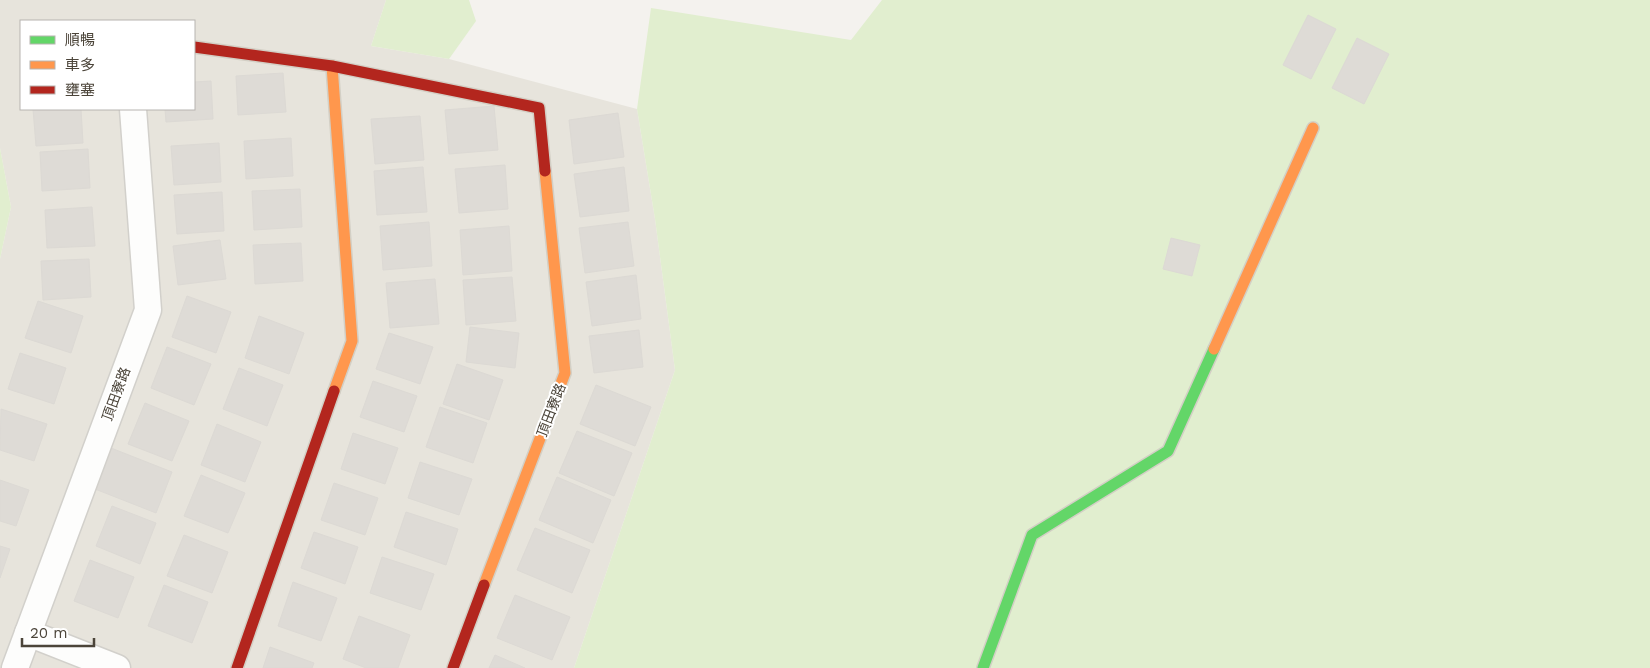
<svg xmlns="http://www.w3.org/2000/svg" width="1650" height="668" viewBox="0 0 1650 668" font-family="'Work Sans','Noto Sans TC',sans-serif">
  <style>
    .residential { fill: #e7e4dc; fill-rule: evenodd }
    .green { fill: #e1eecf }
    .building { fill: #dedbd6; stroke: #dcd9d4 }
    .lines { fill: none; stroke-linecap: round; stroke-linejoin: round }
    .street-casing { stroke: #d2d0cb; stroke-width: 29 }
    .fast-casing { stroke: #d3cfc5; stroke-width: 14 }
    .slow-casing { stroke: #d3cfc5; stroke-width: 14 }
    .jam-casing { stroke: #d3cfc5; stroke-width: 14 }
    .street { stroke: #fdfdfc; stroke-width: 26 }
    .fast { stroke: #63d668; stroke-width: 11 }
    .slow { stroke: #ff974d; stroke-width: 11 }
    .jam { stroke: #b3261e; stroke-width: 11 }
    .labels { text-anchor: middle; stroke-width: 4; stroke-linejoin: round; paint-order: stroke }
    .street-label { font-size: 14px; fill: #4b4439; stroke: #fff }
  </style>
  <rect width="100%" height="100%" fill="#f4f2ee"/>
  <path class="residential" d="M0 0H386L371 46 449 59 637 109 655 219 675 370 574 668H0V259L11 207 0 148ZM21 21H194V109H21Z"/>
  <g class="green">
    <polygon points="386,0 469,0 476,21 449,59 371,46"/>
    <polygon points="882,0 1650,0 1650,668 574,668 675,370 655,219 637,109 651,8 851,40"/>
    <polygon points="0,148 11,207 0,259"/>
  </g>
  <g class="building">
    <polygon points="1308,15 1336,29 1311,79 1283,65"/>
    <polygon points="1357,38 1389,54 1364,104 1332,88"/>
    <polygon points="283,73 286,112 238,115 236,76"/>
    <polygon points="211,81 213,119 166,122 165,109 194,109 194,82"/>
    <polygon points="494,106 498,150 449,154 445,110"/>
    <polygon points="33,109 81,109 83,143 36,146"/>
    <polygon points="618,113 624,157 574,164 569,120"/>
    <polygon points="420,116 424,160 375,164 371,119"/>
    <polygon points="291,138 293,176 246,179 244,141"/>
    <polygon points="219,143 221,182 174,185 171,146"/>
    <polygon points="88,149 90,188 42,191 40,152"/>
    <polygon points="505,165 508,209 459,213 455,169"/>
    <polygon points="423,167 427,212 377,215 374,171"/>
    <polygon points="624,167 629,211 580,217 574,174"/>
    <polygon points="300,189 302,227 254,230 252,191"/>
    <polygon points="222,192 224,231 177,234 174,195"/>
    <polygon points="92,207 95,246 47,248 45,210"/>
    <polygon points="429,222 432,266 383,270 380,226"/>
    <polygon points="628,222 634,266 585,273 579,228"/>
    <polygon points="509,226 512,271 463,275 460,230"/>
    <polygon points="1171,238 1200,245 1192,276 1163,269"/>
    <polygon points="220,240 226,279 178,285 173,246"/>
    <polygon points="301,243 303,281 255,284 253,245"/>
    <polygon points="89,259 91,297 43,300 41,261"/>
    <polygon points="636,275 641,319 592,326 586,282"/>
    <polygon points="512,277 516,321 466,325 463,280"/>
    <polygon points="435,279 439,324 390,328 386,283"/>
    <polygon points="187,296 231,312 216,353 172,337"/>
    <polygon points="38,301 83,316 71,353 25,338"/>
    <polygon points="259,316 304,333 289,374 245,358"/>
    <polygon points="470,327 519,333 515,368 466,362"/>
    <polygon points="639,330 643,367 594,373 589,336"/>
    <polygon points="389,333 433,347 420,384 376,369"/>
    <polygon points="167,347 211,364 194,405 151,388"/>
    <polygon points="20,353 66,368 54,404 8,389"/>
    <polygon points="457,364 503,380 489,420 443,404"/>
    <polygon points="239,368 283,385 267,426 223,409"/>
    <polygon points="373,381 417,396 404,432 360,417"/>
    <polygon points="596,385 651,407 635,446 580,424"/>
    <polygon points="145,403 189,421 172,461 128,444"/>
    <polygon points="440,407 487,423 473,463 426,447"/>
    <polygon points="1,409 47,424 34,461 0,450"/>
    <polygon points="217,424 261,442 245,482 201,465"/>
    <polygon points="577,431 632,453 614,496 559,473"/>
    <polygon points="353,433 398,448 385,484 341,469"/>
    <polygon points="111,448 172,472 156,513 95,489"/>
    <polygon points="420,462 472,479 459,515 408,498"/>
    <polygon points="201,475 245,493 228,533 184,516"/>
    <polygon points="557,477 611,500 593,543 539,520"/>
    <polygon points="0,480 29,490 16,526 0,521"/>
    <polygon points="334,483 378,498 365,535 321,520"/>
    <polygon points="112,506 156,523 140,564 96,546"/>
    <polygon points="406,512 458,529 446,565 394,547"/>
    <polygon points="535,528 590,550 572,593 517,570"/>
    <polygon points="314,532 358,547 345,584 301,568"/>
    <polygon points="184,535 228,552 212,593 167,576"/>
    <polygon points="0,546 10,549 0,578"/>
    <polygon points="382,557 434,574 421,610 370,593"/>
    <polygon points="90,560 134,577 118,618 74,601"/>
    <polygon points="293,582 337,598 321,641 278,626"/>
    <polygon points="164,585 208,602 192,643 148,626"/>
    <polygon points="515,595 570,617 552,660 497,638"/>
    <polygon points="359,616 410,635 398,668 366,668 343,659"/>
    <polygon points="270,647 314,663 312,668 263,668"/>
    <polygon points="495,655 525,668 489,668"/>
  </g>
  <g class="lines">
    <defs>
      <g id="street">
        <polyline points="28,633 117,668"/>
        <polyline points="15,668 148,310 133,109"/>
      </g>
      <polyline id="fast" points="983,668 1032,535 1168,451 1214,349"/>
      <g id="slow">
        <polyline points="332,66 352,341 334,391"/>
        <polyline points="1214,349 1313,128"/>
        <polyline points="484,585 565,373 545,171"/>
      </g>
      <g id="jam">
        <polyline points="194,47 332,66 539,108 545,171"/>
        <polyline points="237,668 334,391"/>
        <polyline points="453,668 484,585"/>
      </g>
    </defs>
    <use href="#street" class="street-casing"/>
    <use href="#fast" class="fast-casing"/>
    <use href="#slow" class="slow-casing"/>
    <use href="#jam" class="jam-casing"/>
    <use href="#street" class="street"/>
    <use href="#fast" class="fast"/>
    <use href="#slow" class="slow"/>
    <use href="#jam" class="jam"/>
  </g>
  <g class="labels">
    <g class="street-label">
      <text transform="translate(116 394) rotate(-70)" y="5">頂田寮路</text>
      <text transform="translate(551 410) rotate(-69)" y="5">頂田寮路</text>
    </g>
  </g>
  <rect x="20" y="20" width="175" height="90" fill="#ffffff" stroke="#b7b4b0"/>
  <rect x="30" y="36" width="25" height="8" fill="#63d668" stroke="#b7b4b0"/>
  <text x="65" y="45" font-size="15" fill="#4b4439">順暢</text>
  <rect x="30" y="61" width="25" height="8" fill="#ff974d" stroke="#b7b4b0"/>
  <text x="65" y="70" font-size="15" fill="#4b4439">車多</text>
  <rect x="30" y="86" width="25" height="8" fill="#b3261e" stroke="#b7b4b0"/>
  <text x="65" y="95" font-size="15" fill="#4b4439">壅塞</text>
  <path d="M22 638v8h72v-8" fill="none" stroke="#4b4439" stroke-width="2.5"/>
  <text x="30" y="638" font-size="15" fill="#4b4439" stroke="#ffffff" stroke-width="4" paint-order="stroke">20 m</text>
</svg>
